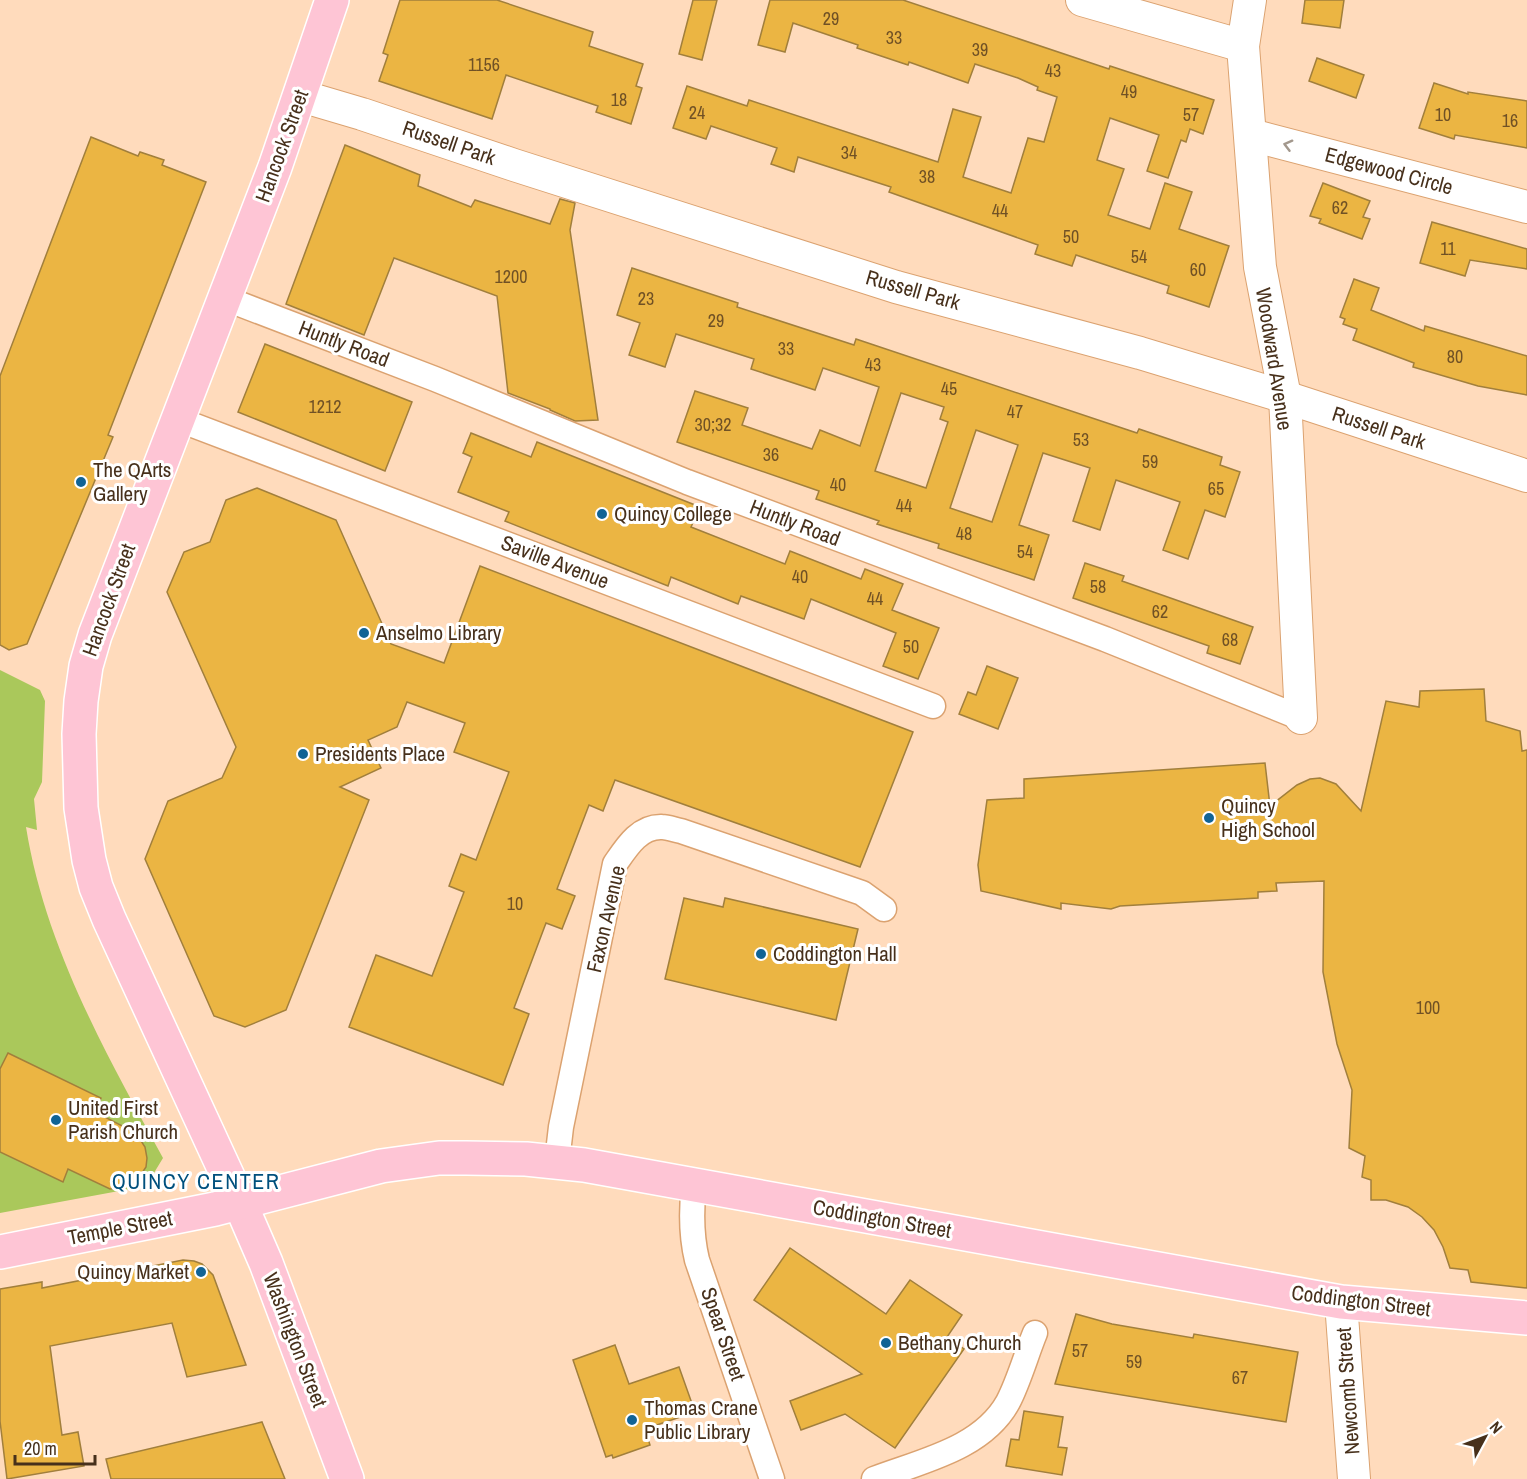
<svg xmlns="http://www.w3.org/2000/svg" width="1527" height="1479" viewBox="0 0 1527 1479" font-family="'Archivo Narrow',sans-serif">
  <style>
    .green { fill: #aac85b }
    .building { fill: #ebb543; stroke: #a17f3c; stroke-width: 1.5; fill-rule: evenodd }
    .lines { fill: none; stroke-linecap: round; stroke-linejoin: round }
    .minor-casing { stroke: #dba270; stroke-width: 27 }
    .tertiary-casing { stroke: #dba270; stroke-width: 34 }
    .primary-casing { stroke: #fff; stroke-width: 36 }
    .minor { stroke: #fff; stroke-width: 24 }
    .tertiary { stroke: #fff; stroke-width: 32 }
    .primary { stroke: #fec5d5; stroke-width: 33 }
    .oneway { stroke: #a3988d }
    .poi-dot { fill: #116395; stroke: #fff; stroke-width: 2 }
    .labels { text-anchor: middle; stroke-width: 6; stroke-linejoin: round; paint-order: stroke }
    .number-label { font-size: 18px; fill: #705125 }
    .street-label { font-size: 21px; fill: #47301b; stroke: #fff }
    .poi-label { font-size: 21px; fill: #47301b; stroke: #fff; text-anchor: start }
    .neighbourhood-label { font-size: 22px; letter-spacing: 1.5px; fill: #00507d; stroke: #fff }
  </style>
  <rect width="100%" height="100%" fill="#ffdbbc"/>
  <path class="green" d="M0 670 40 690 45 701 42 782 34 799 37 830 26 827C45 946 106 1054 163 1158L146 1186 0 1213Z"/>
  <g class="building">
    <polygon points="400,0 497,0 593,32 589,46 643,64 636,86 642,88 631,124 596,112 598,106 506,75 492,119 379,81 388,55 383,53"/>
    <polygon points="693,0 717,0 702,60 679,54"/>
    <polygon points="770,0 903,0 1109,69 1110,66 1214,100 1203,134 1190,129 1186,142 1181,140 1168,178 1147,171 1159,135 1110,118 1097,160 1124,169 1108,215 1150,229 1165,183 1192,192 1179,229 1229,246 1209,307 1167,293 1169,286 1076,255 1072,266 1035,254 1038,245 889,192 891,187 798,157 794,172 771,164 777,148 711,126 706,139 673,128 687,86 747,106 749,100 938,162 953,109 981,117 963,177 1011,193 1028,138 1044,142 1057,97 1037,90 1038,87 1018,78 975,64 968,83 909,62 908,65 857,48 858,45 793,23 785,52 758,45"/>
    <polygon points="1305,0 1344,0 1340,28 1302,23"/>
    <polygon points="1317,58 1364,75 1356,98 1309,81"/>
    <polygon points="1434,83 1468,94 1468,92 1527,101 1527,148 1455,135 1454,139 1419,128"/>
    <polygon points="91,137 138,156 140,152 164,160 162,165 206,182 108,435 113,437 27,644 9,650 0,645 0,376"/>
    <polygon points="345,145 420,175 418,186 471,207 475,200 550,224 560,199 575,203 570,230 598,420 575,421 550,410 550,409 508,393 497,296 394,258 364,335 286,304"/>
    <polygon points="1323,183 1370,201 1363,217 1370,219 1362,239 1319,223 1321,219 1310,216"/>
    <polygon points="1432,222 1527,249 1527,269 1470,260 1465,276 1420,263"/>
    <path d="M632 268 738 303 737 307 854 345 856 339 1137 433 1139 429 1222 457 1220 465 1240 472 1225 517 1205 510 1188 559 1163 550 1180 502 1116 480 1100 530 1073 521 1090 468 1043 453 1019 525 1049 535 1034 580 938 548 939 544 877 524 879 521 816 499 819 491 677 442 695 391 748 408 742 425 812 449 820 430 860 446 879 387 823 368 815 390 751 369 754 359 676 334 665 367 629 355 640 323 617 315ZM901 393 944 407 940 419 948 422 926 488 875 471ZM976 430 1018 445 992 522 950 508Z"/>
    <polygon points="1354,279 1379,288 1371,310 1424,331 1425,326 1527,356 1527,395 1478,386 1413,367 1414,363 1353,340 1357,329 1343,324 1345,319 1340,317"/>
    <polygon points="265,344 412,402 385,471 238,412"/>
    <polygon points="471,433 531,457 537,442 700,507 691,527 785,564 790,551 861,579 865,569 903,584 892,610 939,628 918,679 883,666 896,633 811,599 804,619 741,596 738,604 671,577 668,586 505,521 509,512 458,492 472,457 463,453"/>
    <polygon points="257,488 336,520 391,644 444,663 480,566 913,732 860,867 615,780 603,811 589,805 557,889 575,896 562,929 546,923 514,1008 529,1014 503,1085 349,1027 376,955 432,976 464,892 449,886 461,854 476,860 509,772 454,752 465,723 407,702 397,727 368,740 381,768 340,787 369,800 286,1010 245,1027 214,1016 145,859 168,801 222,778 236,747 167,592 184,552 210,542 226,500"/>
    <polygon points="1085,563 1124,576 1122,581 1253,627 1240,664 1207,653 1209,646 1073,598"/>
    <polygon points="987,666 1018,678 998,729 959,714 968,692 976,695"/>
    <polygon points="1484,689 1486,721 1520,731 1522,751 1527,750 1527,1288 1471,1282 1468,1270 1450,1268 1443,1247 1434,1230 1422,1217 1408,1207 1386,1200 1371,1200 1371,1180 1362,1177 1365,1156 1349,1148 1352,1090 1337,1044 1323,972 1324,881 1276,883 1277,891 1258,892 1258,898 1120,906 1111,909 1061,903 1061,909 981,891 978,865 987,800 1024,798 1024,779 1265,763 1270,806 1297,785 1310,779 1320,778 1336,784 1361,811 1386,701 1419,707 1420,691"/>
    <polygon points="684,898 723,907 725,898 858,929 836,1020 665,979"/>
    <polygon points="8,1053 101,1098 95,1112 136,1133 145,1147 147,1158 146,1167 138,1179 127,1187 110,1189 68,1169 63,1182 0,1152 0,1069"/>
    <polygon points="790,1248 886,1314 910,1280 962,1315 947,1337 964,1349 895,1448 845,1414 801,1430 790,1401 862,1374 754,1300"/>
    <polygon points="183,1260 194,1261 202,1264 213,1275 246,1365 187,1377 172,1323 50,1346 62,1435 78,1432 84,1466 7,1479 0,1421 0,1289 42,1282 42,1288"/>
    <polygon points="1076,1314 1112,1324 1193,1338 1194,1334 1298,1352 1286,1422 1055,1384"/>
    <polygon points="615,1345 629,1384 679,1367 695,1412 645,1429 650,1445 613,1458 612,1455 606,1457 573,1360"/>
    <polygon points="1024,1411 1063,1417 1058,1447 1067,1448 1062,1475 1006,1466 1011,1439 1019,1440"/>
    <polygon points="262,1422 285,1479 111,1479 106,1459"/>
  </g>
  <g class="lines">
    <defs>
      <g id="minor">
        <polyline points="224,298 435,379 687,482 1105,639 1301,718"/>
        <polyline points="177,419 933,706"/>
        <path d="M557 1161 561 1127 615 864C626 848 639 826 662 827 668 827 675 830 681 831L862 893 884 909"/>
        <path d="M694 1185C691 1211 691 1235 697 1260L772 1479"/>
        <path d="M874 1479C921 1461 982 1449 1008 1402 1019 1381 1026 1355 1035 1333"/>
      </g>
      <g id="tertiary">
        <polyline points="1082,0 1243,46"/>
        <polyline points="1250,0 1243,46 1260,267 1285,397 1301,718"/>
        <polyline points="301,96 362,114 514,165 896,287 1140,353 1285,397 1527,476"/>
        <polyline points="1251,135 1527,207"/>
        <polyline points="1341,1302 1354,1479"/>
      </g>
      <g id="primary">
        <polyline points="332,0 275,167 95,635 86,666 81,701 79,734 81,808 89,860 96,887 109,919 240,1203 266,1263 347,1479"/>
        <polyline points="0,1252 215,1209 381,1166 439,1158 466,1158 526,1159 584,1165 1341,1302 1527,1318"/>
      </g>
    </defs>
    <use href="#minor" class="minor-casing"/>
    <use href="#tertiary" class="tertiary-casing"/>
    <use href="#primary" class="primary-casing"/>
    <use href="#minor" class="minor"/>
    <use href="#tertiary" class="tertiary"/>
    <use href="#primary" class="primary"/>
  </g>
  <defs><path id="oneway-chevron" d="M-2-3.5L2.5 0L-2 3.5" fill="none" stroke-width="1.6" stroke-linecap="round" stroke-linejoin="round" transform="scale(1.5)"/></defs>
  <use class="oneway" href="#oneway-chevron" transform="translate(1288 145) rotate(-165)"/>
  <g class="poi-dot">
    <circle cx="81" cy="482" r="6"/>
    <circle cx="602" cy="514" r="6"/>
    <circle cx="364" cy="633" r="6"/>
    <circle cx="303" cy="754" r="6"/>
    <circle cx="1209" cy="818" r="6"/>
    <circle cx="761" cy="954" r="6"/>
    <circle cx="56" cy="1120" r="6"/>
    <circle cx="201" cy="1272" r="6"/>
    <circle cx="886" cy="1343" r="6"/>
    <circle cx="632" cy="1420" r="6"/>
  </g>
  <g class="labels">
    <g class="number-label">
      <text x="831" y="25">29</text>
      <text x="894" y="44">33</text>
      <text x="980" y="56">39</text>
      <text x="484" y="71">1156</text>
      <text x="1053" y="77">43</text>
      <text x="1129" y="98">49</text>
      <text x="619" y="106">18</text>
      <text x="697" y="119">24</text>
      <text x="1191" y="121">57</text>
      <text x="1443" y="121">10</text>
      <text x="1510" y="127">16</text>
      <text x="849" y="159">34</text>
      <text x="927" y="183">38</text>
      <text x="1340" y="214">62</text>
      <text x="1000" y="217">44</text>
      <text x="1071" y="243">50</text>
      <text x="1448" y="255">11</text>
      <text x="1139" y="263">54</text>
      <text x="1198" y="276">60</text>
      <text x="511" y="283">1200</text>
      <text x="646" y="305">23</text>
      <text x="716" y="327">29</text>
      <text x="786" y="355">33</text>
      <text x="1455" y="363">80</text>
      <text x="873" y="371">43</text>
      <text x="949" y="395">45</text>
      <text x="325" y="413">1212</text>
      <text x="1015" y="418">47</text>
      <text x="713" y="431">30;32</text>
      <text x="1081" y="446">53</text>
      <text x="771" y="461">36</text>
      <text x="1150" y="468">59</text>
      <text x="838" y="491">40</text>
      <text x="1216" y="495">65</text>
      <text x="904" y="512">44</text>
      <text x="964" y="540">48</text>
      <text x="1025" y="558">54</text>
      <text x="800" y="583">40</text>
      <text x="1098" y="593">58</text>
      <text x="875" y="605">44</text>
      <text x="1160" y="618">62</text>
      <text x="1230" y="646">68</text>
      <text x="911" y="653">50</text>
      <text x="515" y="910">10</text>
      <text x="1428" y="1014">100</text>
      <text x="1080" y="1357">57</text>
      <text x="1134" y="1368">59</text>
      <text x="1240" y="1384">67</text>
    </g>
    <g class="street-label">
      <text transform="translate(449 143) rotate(19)" y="7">Russell Park</text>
      <text transform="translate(282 146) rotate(-70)" y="7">Hancock Street</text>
      <text transform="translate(1389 171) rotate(15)" y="7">Edgewood Circle</text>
      <text transform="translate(913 290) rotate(16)" y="7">Russell Park</text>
      <text transform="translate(344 344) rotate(21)" y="7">Huntly Road</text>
      <text transform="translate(1274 359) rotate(81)" y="7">Woodward Avenue</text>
      <text transform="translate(1379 428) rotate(18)" y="7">Russell Park</text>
      <text transform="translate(795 523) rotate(21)" y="7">Huntly Road</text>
      <text transform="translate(555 562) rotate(21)" y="7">Saville Avenue</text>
      <text transform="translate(109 600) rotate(-70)" y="7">Hancock Street</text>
      <text transform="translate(606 919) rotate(-77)" y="7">Faxon Avenue</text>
      <text transform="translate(882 1219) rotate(10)" y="7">Coddington Street</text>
      <text transform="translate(120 1228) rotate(-11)" y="7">Temple Street</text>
      <text transform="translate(1361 1301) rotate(7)" y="7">Coddington Street</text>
      <text transform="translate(723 1334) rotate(71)" y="7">Spear Street</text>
      <text transform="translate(295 1340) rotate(69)" y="7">Washington Street</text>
      <text transform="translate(1348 1391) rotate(-94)" y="7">Newcomb Street</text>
    </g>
    <g class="poi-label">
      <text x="93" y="477">The QArts<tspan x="93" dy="24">Gallery</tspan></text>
      <text x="614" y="521">Quincy College</text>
      <text x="376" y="640">Anselmo Library</text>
      <text x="315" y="761">Presidents Place</text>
      <text x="1221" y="813">Quincy<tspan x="1221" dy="24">High School</tspan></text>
      <text x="773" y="961">Coddington Hall</text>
      <text x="68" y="1115">United First<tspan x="68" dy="24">Parish Church</tspan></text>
      <text x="189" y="1279" text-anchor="end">Quincy Market</text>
      <text x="898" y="1350">Bethany Church</text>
      <text x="644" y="1415">Thomas Crane<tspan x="644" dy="24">Public Library</tspan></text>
    </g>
    <g class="neighbourhood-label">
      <text x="196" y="1189">QUINCY CENTER</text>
    </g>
  </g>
  <g transform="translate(1485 1437) rotate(49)" stroke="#ffffff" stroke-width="4.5" paint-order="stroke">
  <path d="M0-4.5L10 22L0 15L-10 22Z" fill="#47301b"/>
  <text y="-9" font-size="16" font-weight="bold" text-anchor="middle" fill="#47301b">N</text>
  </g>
  <path d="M15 1455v9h80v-9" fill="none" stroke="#47301b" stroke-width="3"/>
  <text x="24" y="1455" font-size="18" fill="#47301b" stroke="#ffffff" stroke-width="4.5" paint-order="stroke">20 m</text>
</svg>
